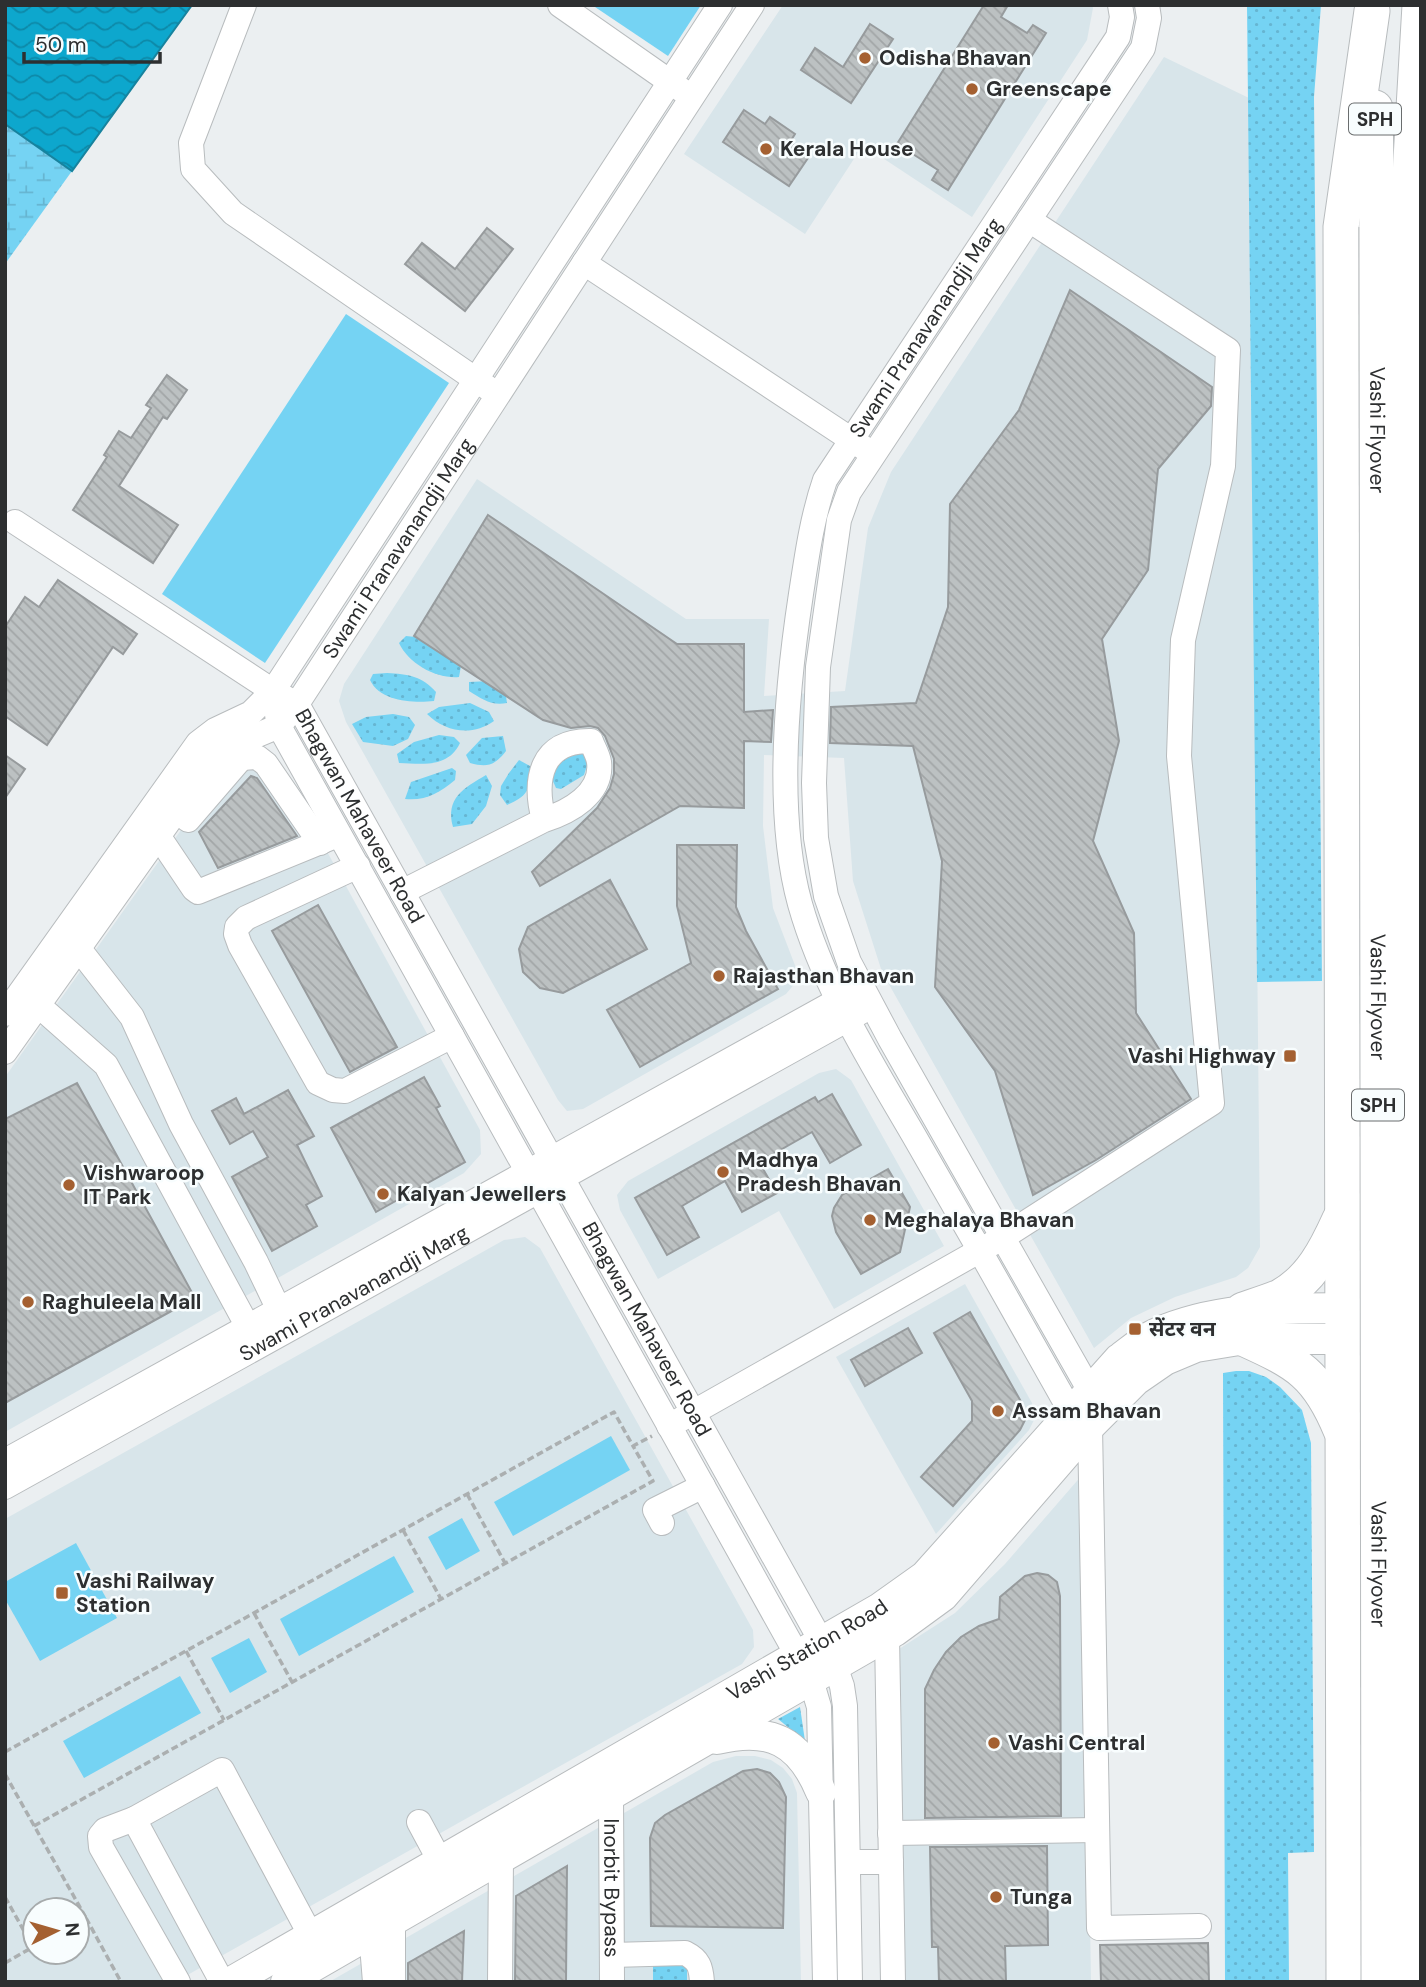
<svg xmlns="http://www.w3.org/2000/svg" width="1426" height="1987" viewBox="0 0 1426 1987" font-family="'DM Sans','Noto Sans Devanagari',sans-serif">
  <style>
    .built { fill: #d8e5ea; fill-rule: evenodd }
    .grass { fill: url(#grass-dots) }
    .wetland { fill: url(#wetland-marsh) }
    .green { fill: #75d3f3 }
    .water { fill: url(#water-waves); stroke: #17839e; stroke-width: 2 }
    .building { fill: url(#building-back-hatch); stroke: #979b9d; stroke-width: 2 }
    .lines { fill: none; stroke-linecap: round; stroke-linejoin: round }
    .minor-casing { stroke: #b8bcbe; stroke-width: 26 }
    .major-casing { stroke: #b8bcbe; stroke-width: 32 }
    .highway-casing { stroke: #b8bcbe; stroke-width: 37 }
    .path { stroke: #abafb0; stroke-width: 3.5; stroke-dasharray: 7 3.5; stroke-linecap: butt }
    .minor { stroke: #fff; stroke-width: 24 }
    .major { stroke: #fff; stroke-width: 30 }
    .highway { stroke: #fff; stroke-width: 35 }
    .highway-bridge-casing { stroke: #b8bcbe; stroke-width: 37; stroke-linecap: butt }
    .highway-bridge { stroke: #fff; stroke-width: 35 }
    .poi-dot { fill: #a46031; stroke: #f8fdfe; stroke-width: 2.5 }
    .labels { text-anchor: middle; stroke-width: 5; stroke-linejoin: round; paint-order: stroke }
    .shield { fill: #f8fdfe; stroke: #6a6d6e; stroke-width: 2 }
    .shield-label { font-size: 19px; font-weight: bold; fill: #2d2f30 }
    .poi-label { font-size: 21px; font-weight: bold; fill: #2d2f30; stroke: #f8fdfe; text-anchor: start }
    .street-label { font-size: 21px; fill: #2d2f30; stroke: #f8fdfe }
  </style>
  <defs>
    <pattern id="grass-dots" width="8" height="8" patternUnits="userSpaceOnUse" patternTransform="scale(1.75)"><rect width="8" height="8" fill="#75d3f3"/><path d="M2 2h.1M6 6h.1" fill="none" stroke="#66b5d1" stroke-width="1.8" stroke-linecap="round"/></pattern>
    <pattern id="wetland-marsh" width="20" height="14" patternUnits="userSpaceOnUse" patternTransform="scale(1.75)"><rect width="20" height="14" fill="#75d3f3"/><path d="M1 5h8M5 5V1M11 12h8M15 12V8" fill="none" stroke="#66b5d1"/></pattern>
    <pattern id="water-waves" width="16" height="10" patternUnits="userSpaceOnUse" patternTransform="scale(1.75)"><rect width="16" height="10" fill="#0da7cd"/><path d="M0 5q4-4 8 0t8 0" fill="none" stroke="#0d88a7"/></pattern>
    <pattern id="building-back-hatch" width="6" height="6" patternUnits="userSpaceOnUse" patternTransform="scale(1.75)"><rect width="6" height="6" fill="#bcc1c2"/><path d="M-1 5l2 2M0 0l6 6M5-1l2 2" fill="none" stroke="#a2a6a7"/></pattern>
  </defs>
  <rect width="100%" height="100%" fill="#ebeff1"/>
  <g class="built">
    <polygon points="783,5 1092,5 1093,8 1087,40 972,217 863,145 805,234 684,154"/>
    <polygon points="1164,57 1249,98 1260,1247 1248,1268 1236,1277 1175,1297 1131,1318 1094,1348 882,972 853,881 844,758 764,755 763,826 773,908 796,968 796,982 786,994 583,1109 567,1111 558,1100 346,722 339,701 344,684 477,479 686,619 769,619 764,696 845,691 868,528 891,472"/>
    <polygon points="280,766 480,1130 481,1154 464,1173 5,1432 5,1077 221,774"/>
    <polygon points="836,1069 851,1080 944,1246 834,1309 779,1211 658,1279 620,1210 617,1195 628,1181 819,1073"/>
    <path d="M525 1237 540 1248 753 1630 754 1647 742 1664 175 1982H5V1519L504 1240ZM35 1910H77V1952H35Z"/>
    <polygon points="965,1284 1032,1403 1035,1418 1029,1430 936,1534 836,1357"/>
    <polygon points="1083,1474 1091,1982 904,1982 899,1649 955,1613 1005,1564"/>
    <polygon points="736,1756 755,1756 771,1760 783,1768 792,1779 797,1793 801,1982 329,1982 713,1762"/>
  </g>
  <g class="grass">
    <polygon points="1247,5 1321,5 1314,97 1322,981 1257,982"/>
    <path d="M406 636 425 638 461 666 459 677C436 679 409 664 399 643Z"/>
    <path d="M387 673C408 674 422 676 436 692L434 701C414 703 380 702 370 680L373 674Z"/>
    <path d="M490 681 505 690 507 703C491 706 482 699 469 691V682Z"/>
    <path d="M470 703 489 712 494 721C473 736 446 733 427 714L439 707Z"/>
    <polygon points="393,714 409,717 415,725 408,739 393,746 363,742 352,724 366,717"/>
    <path d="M439 735 454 737 460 743C448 768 423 764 399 763L397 754 414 742Z"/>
    <path d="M503 736 506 751C495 765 488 768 470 763L466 755 482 738Z"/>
    <polygon points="591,753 584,775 561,789 556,788 552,779 555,763 568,754"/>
    <path d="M519 760 530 766C531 789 529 795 507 805L500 795 501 786 509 773Z"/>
    <path d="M452 768 456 771 455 780C439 793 426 801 405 799L411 782Z"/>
    <path d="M486 775 492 786 486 806 472 824 453 827C445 798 464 788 486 775Z"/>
    <polygon points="1236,1371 1249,1371 1266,1377 1280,1387 1302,1410 1311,1443 1314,1852 1288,1853 1289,1982 1225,1982 1223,1373"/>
    <polygon points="800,1707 805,1741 778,1719"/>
    <polygon points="653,1957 687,1958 687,1982 653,1982"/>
  </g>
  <polygon class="wetland" points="5,124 72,171 5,264"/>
  <g class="green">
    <polygon points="592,5 701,5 668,56"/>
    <polygon points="346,314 449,383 265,663 162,594"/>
    <polygon points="611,1436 630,1470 513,1536 494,1502"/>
    <polygon points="462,1518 480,1551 446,1570 428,1537"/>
    <polygon points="76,1543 117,1618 40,1661 5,1599 5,1582"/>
    <polygon points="394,1556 414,1592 299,1656 280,1619"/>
    <polygon points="249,1638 267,1672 230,1693 211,1658"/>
    <polygon points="180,1676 201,1713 84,1778 63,1741"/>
  </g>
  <polygon class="water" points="5,5 192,5 72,171 5,124"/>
  <g class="building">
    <polygon points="984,5 1008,5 1001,17 1027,33 1033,25 1046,33 948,190 932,180 938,170 897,144"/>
    <polygon points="870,24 893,39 851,103 801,70 815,48 843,67"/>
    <polygon points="744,110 765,124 770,117 795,134 790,142 810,155 789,186 723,142"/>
    <polygon points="487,228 513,249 465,311 405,264 422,243 455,269"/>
    <polygon points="1070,290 1212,387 1211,406 1158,469 1148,570 1102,639 1119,741 1093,841 1134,933 1136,1013 1191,1099 1096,1160 1033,1195 995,1071 935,987 942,861 913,746 830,743 831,707 916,703 948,607 950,504 1019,410"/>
    <polygon points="167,375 187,390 167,419 163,417 119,486 178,525 153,563 73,510 107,457 104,455 119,431 131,438 151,408 146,405"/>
    <polygon points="488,515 677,644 744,644 744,712 773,710 771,742 744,741 744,808 680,806 540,886 532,872 597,808 610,788 614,774 614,759 605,736 598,728 590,726 571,728 543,720 414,636"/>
    <polygon points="58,580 137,634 123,654 113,647 47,745 5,716 5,627 25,597 39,607"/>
    <polygon points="5,755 25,769 5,798"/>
    <polygon points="251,776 257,778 297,836 218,868 199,832"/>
    <polygon points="677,845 737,845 736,907 746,931 778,989 640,1067 607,1010 691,963 677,906"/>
    <polygon points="610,880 647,949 563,993 540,988 523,972 519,949 528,927"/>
    <polygon points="318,905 397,1047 350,1072 272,931"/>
    <polygon points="424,1077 440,1106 436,1108 465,1162 376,1212 331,1128"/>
    <polygon points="77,1083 195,1298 5,1403 5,1119"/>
    <polygon points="288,1090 314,1136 297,1145 322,1196 306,1205 317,1226 272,1251 232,1177 268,1157 253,1131 230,1144 212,1111 236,1098 244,1114"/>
    <polygon points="832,1094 861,1145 830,1163 812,1132 759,1162 777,1193 742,1212 725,1181 682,1206 699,1237 667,1255 635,1198 815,1097 818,1102"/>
    <polygon points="888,1169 910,1207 900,1252 861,1274 836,1232 832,1216 834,1208 842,1195"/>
    <polygon points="970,1312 1023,1405 1026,1418 1020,1430 953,1506 921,1477 972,1421 972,1401 934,1333"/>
    <polygon points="908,1328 922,1353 865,1386 851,1360"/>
    <polygon points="1037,1573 1048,1575 1057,1582 1060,1596 1061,1816 925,1818 925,1689 934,1670 946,1652 961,1637 979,1626 999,1619 1000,1597 1025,1576"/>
    <polygon points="757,1769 770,1773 779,1782 786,1797 783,1928 651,1926 650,1838 655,1823 665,1815 743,1771"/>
    <polygon points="1047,1846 1048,1945 1005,1946 1006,1982 939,1982 938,1947 932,1947 930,1847"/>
    <polygon points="567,1866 566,1982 515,1982 516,1896"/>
    <polygon points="464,1931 462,1982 408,1982 408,1963"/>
    <polygon points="1208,1943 1209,1982 1101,1982 1100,1945"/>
  </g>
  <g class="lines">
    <defs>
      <g id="minor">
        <polyline points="244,5 191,143 193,169 233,213 488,388"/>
        <polyline points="560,5 683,91"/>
        <polyline points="584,263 864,448"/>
        <path id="s1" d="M15 522 273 691 297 704 835 1666 842 1686 845 1706 850 1982"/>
        <polyline points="273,691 279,726 811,1680 819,1707 825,1982"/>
        <polyline points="188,820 238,762 243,758 257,757 266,764 320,843"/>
        <polyline points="159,837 194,889 198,892 333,837"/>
        <polyline points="358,866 246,918 237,927 236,934 240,945 318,1083 333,1090 345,1091 452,1036"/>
        <path d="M402 892 544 820C533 779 541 740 591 741 593 747 598 755 599 762 603 794 569 812 544 820"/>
        <polyline points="79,949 132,1017 181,1124 256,1262 279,1310"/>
        <polyline points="38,1005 106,1065 248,1327"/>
        <polyline points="5,1014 198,743 215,730 251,713 273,691 720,5"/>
        <path id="s2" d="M5 1052 216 755 229 747 279 726 297 704 752 5"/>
        <polyline points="1090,1391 890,1039 849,962 826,896 816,838 814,783 818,667 839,520 849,492 1143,48 1149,18 1147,5"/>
        <path id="s3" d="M1071 1412C1020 1321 969 1231 917 1141 873 1065 824 989 800 904 775 814 787 686 801 594 807 555 812 518 825 480L1118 37 1122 17 1120 5"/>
        <polyline points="669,1426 1002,1238 1212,1103 1179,756 1183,640 1223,466 1228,350 1029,220"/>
        <polyline points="1090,1426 1099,1928 1199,1926"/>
        <polyline points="5,1461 853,992"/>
        <path id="s4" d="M5 1487 861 1012"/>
        <polyline points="662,1523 655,1510 703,1486"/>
        <polyline points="887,1636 893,1982"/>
        <path id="s5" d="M611 1795 612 1982"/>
        <polyline points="134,1819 105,1830 100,1836 101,1847 178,1982"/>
        <polyline points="419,1822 448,1876"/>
        <polyline points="890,1833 1097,1830"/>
        <polyline points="848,1862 891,1862"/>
        <polyline points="371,1933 375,1982"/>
        <path d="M612 1955 685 1953C699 1960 701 1967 702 1982"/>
        <polyline points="222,1982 134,1819 222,1770 311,1936"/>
        <polyline points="393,1982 393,1920"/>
        <polyline points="500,1982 501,1857"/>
      </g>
      <g id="major">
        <path d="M717 1739C770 1726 800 1741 821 1792"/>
        <path id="s6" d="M231 1982 880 1608 925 1576 1119 1359C1130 1351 1142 1340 1155 1334 1221 1304 1294 1309 1364 1308"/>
        <polyline points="286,1982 895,1631 943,1596 1090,1426 1136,1380 1165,1360 1196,1347 1245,1339 1364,1339"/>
      </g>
      <g id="highway">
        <polyline points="1375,108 1377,227"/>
        <polyline points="1407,228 1420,5"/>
        <path d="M1243 1310C1255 1306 1268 1302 1280 1297 1311 1280 1326 1250 1340 1219"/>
        <path d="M1245 1339C1298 1363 1318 1374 1341 1430"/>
        <polyline points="1344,1982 1341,227 1372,11"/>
      </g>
    </defs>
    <use href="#minor" class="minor-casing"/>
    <use href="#major" class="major-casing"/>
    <use href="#highway" class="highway-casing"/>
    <g class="path">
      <polyline points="467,1494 505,1563"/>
      <polyline points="403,1530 441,1599"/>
      <polyline points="254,1613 292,1682"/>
      <polyline points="186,1651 224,1720"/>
      <polyline points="5,1752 614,1412 633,1446 652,1436"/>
      <polyline points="5,1774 86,1918 77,1923"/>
      <polyline points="34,1826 653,1481 633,1446"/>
      <polyline points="5,1897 33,1947"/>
      <polyline points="86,1918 121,1982"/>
      <polyline points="5,1963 33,1947"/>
    </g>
    <use href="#minor" class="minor"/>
    <use href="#major" class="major"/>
    <use href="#highway" class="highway"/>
    <defs>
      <g id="highway-bridge">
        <path id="s7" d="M1377 227 1379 1982"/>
        <polyline points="1407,228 1409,1982"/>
      </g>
    </defs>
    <use href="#highway-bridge" class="highway-bridge-casing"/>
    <use href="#highway-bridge" class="highway-bridge"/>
  </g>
  <g class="poi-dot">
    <circle cx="865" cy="58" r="7"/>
    <circle cx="972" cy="89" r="7"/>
    <circle cx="766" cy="149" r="7"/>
    <circle cx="719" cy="976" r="7"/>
    <rect x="1283" y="1049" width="14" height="14" rx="3.5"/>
    <circle cx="723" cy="1172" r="7"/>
    <circle cx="69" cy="1185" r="7"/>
    <circle cx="383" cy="1194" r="7"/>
    <circle cx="870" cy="1220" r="7"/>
    <circle cx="28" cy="1302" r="7"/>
    <rect x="1128" y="1322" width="14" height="14" rx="3.5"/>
    <circle cx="998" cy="1411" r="7"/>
    <rect x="55" y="1586" width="14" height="14" rx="3.5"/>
    <circle cx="994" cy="1743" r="7"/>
    <circle cx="996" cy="1897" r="7"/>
  </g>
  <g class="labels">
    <g class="shield">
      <rect x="1349" y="103.5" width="52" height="31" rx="5"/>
      <rect x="1352" y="1089.5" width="52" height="31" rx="5"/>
    </g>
    <g class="shield-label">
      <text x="1375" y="126">SPH</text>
      <text x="1378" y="1112">SPH</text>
    </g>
    <g class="poi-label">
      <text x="879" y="65">Odisha Bhavan</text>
      <text x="986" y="96">Greenscape</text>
      <text x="780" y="156">Kerala House</text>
      <text x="733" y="983">Rajasthan Bhavan</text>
      <text x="1276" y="1063" text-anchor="end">Vashi Highway</text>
      <text x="737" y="1167">Madhya<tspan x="737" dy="24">Pradesh Bhavan</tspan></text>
      <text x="83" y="1180">Vishwaroop<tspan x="83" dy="24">IT Park</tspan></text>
      <text x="397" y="1201">Kalyan Jewellers</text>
      <text x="884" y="1227">Meghalaya Bhavan</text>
      <text x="42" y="1309">Raghuleela Mall</text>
      <text x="1149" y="1336">सेंटर वन</text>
      <text x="1012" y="1418">Assam Bhavan</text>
      <text x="76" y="1588">Vashi Railway<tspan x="76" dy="24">Station</tspan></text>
      <text x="1008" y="1750">Vashi Central</text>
      <text x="1010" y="1904">Tunga</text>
    </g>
    <g class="street-label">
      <text dy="7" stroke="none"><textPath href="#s3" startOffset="1188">Swami Pranavanandji Marg</textPath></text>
      <text dy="7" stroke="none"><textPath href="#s7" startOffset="203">Vashi Flyover</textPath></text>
      <text dy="7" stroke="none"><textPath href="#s2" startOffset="648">Swami Pranavanandji Marg</textPath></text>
      <text dy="7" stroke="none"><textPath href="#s1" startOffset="464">Bhagwan Mahaveer Road</textPath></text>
      <text dy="7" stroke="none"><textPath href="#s7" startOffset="770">Vashi Flyover</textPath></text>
      <text dy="7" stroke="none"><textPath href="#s4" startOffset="399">Swami Pranavanandji Marg</textPath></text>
      <text dy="7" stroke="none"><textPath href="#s1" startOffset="1052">Bhagwan Mahaveer Road</textPath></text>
      <text dy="7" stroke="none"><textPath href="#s7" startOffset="1337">Vashi Flyover</textPath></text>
      <text dy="7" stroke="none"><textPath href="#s6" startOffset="665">Vashi Station Road</textPath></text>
      <text dy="7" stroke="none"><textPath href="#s5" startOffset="93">Inorbit Bypass</textPath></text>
    </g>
  </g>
  <rect width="1426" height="1987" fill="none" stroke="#2d2f30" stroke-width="14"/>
  <g transform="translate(56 1931) rotate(85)"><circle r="33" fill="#f8fdfe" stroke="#a7abac" stroke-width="2"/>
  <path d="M0-5L12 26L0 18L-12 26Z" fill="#a46031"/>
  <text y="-10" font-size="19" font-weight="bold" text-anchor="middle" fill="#2d2f30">N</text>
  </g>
  <path d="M24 52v10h136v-10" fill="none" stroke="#2d2f30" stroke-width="3.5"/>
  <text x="35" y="52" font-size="21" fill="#2d2f30" stroke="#f8fdfe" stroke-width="5" paint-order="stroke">50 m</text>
</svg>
